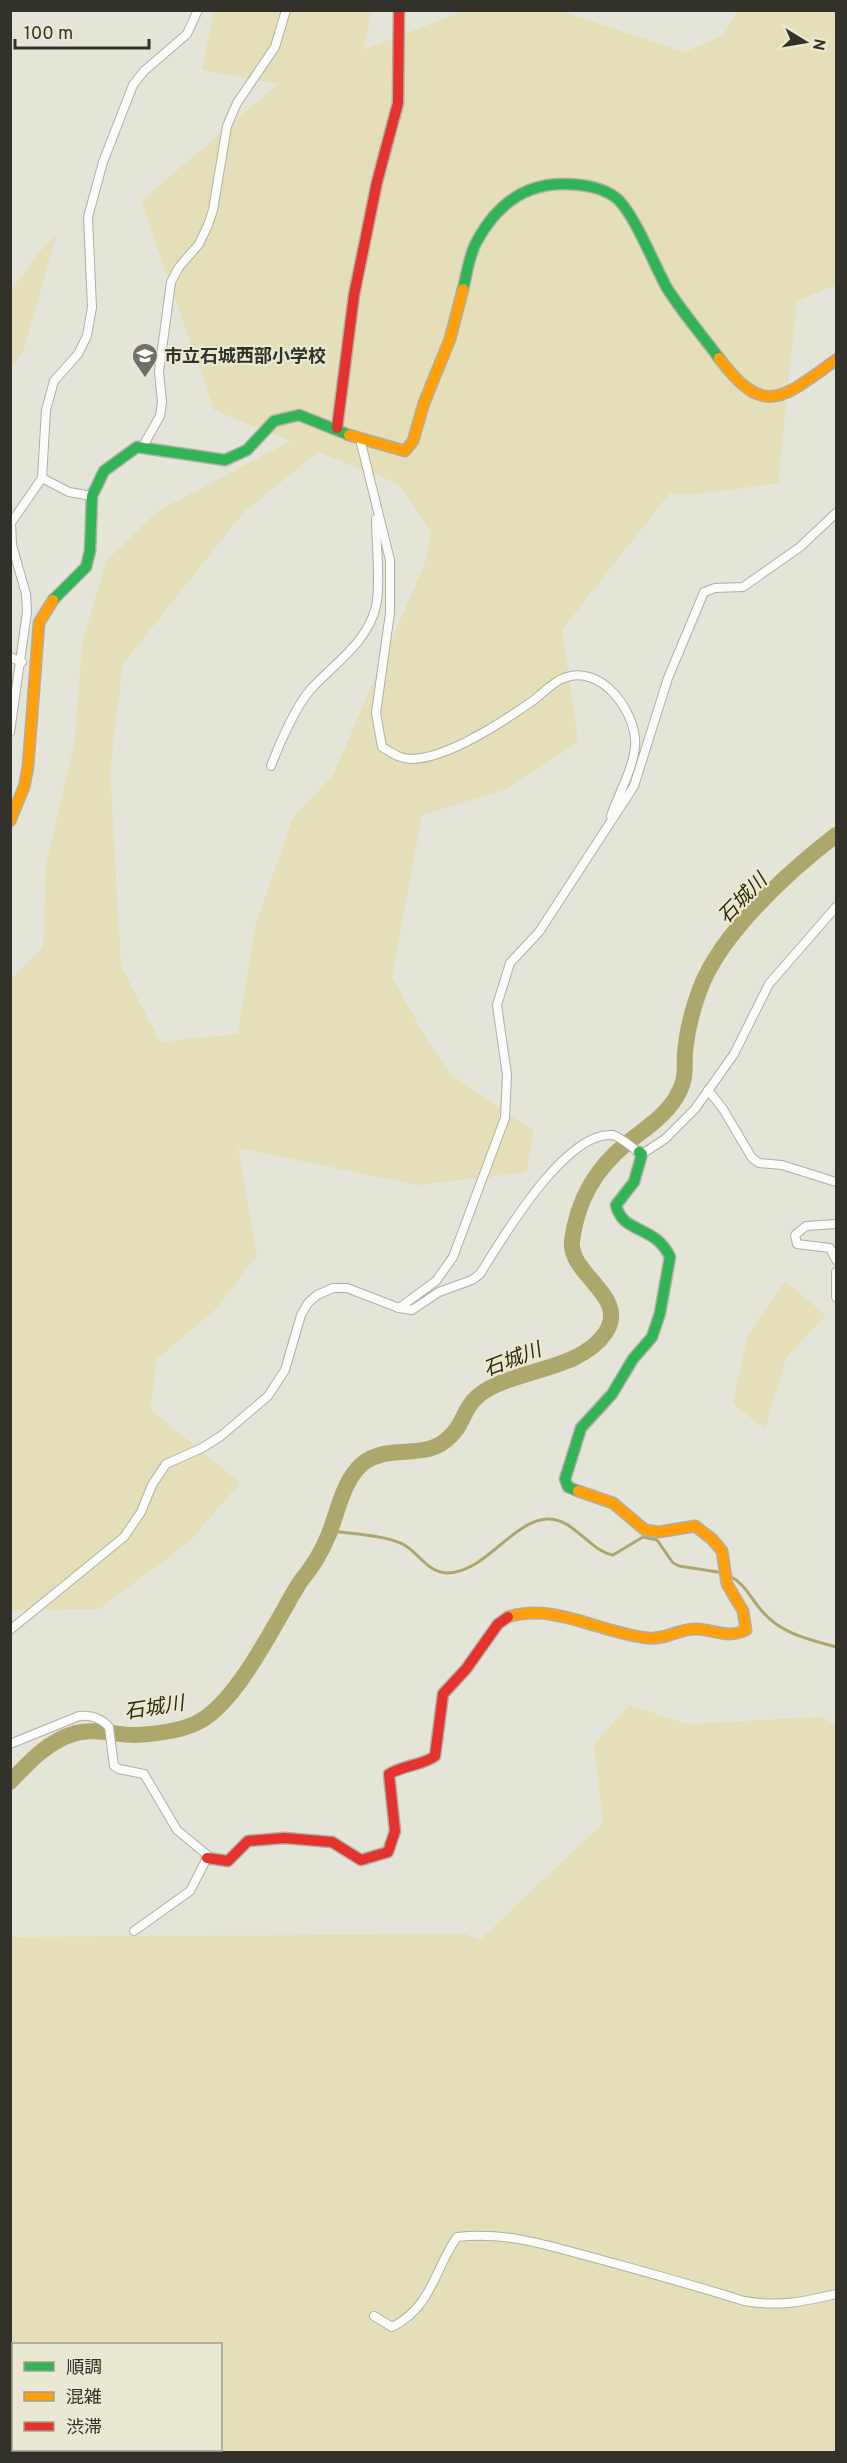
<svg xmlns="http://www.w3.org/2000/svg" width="847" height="2463" viewBox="0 0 847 2463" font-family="Overpass,'Noto Sans JP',sans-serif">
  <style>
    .green { fill: #e4dfb8; fill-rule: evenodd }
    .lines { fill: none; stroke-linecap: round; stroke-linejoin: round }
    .stream { stroke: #aea76c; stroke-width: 3 }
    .river { stroke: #aea76c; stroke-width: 16 }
    .street-casing { stroke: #b0afa6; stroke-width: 10 }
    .fast-casing { stroke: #b0afa6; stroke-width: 13 }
    .slow-casing { stroke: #b0afa6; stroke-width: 13 }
    .jam-casing { stroke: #b0afa6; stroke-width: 13 }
    .street { stroke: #fbfbf9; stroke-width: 8 }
    .fast { stroke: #30b455; stroke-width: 10 }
    .slow { stroke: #ff9f0a; stroke-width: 10 }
    .jam { stroke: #e5322d; stroke-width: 10 }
    .labels { text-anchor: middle; stroke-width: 4.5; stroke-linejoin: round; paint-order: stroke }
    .poi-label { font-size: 18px; font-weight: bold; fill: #33322a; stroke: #eae8d3; text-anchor: start }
    .water-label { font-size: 20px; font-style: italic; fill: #302c08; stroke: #eae8d3 }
  </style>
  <rect width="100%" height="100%" fill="#e5e4d8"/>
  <g class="green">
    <path d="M214 11H372L363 50 464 11H560L684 52 723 36 737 11H836V285L797 301 778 483 697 494H669L562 630 578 742 507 789 422 815 392 977 427 1040 449 1073 534 1131 526 1172 418 1185 238 1148 257 1255 217 1308 157 1359 150 1409 240 1483 189 1542 99 1609 11 1610V979L43 948 46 865 74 745 83 638 107 560 158 511 291 441 214 410 141 201 278 84 202 70ZM318 452 399 484 431 532 425 563 333 775 292 819 255 927 238 1034 160 1042 121 966 110 769 123 664 244 512Z"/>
    <polygon points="57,233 23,352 11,368 11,291 34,258"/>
    <polygon points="785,1282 826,1315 786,1358 765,1429 733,1404 748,1334"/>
    <path d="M629 1705 687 1724 822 1717 836 1725V2452H11V1937L465 1934 480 1940 603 1823 594 1744ZM14 2344H220V2450H14Z"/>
  </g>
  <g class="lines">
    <g class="stream">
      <path d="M330 1531C349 1533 391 1536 406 1546 420 1555 429 1573 447 1573 485 1573 512 1521 547 1519 574 1518 588 1550 613 1555L643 1537 657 1540 673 1563 679 1566 724 1573"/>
      <path d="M730 1576C745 1584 750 1597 761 1610 781 1634 808 1639 836 1647"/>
    </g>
    <path class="river" d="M10 1782C30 1761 48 1741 76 1733 96 1728 115 1735 135 1735 156 1734 184 1731 202 1720 240 1697 276 1621 300 1582 312 1568 322 1551 329 1534 338 1511 343 1481 362 1464 388 1443 421 1460 445 1441 470 1422 458 1402 496 1385 530 1369 584 1366 606 1332 629 1296 568 1274 572 1241 577 1202 595 1169 626 1144 643 1130 663 1118 675 1099 690 1075 682 1067 686 1044 688 1027 694 1005 700 989 721 933 789 871 836 835"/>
    <defs>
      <g id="street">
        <path d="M360 439 390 560V613L376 713 382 747C392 753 400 759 412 759 449 758 504 721 534 700 543 693 554 681 564 678 602 663 638 714 635 747 633 769 618 795 611 816"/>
        <polyline points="143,446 160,416 162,402 159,372 171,282 179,267 199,244 208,225 213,210 227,126 237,103 275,47 286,10"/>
        <polyline points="42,478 69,492 92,496"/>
        <polyline points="10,657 22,662"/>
        <polyline points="10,732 27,612 26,594 12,545 11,523 42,478 46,410 54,381 78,354 87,336 92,307 88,217 103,162 133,85 144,71 187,34 198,10"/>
        <path d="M271 766C279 744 296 706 311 689 334 664 368 642 376 606 381 584 376 543 376 519"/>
        <polyline points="708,1090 723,1109 752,1158 759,1163 782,1165 836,1182"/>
        <polyline points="642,1154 665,1139 695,1109 734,1054 769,984 836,907"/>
        <polyline points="836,1224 806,1226 795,1235 797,1244 830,1248 836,1260"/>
        <polyline points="836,1272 836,1297"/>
        <polyline points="399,1308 436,1281 453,1257 505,1118 507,1075 497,1005 510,963 539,932 634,786 668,678 704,592 715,588 743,587 800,547 836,513"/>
        <path d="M10 1630 124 1537 141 1512 152 1485 166 1464 202 1448 221 1436 268 1396 285 1370 301 1315 308 1303 317 1295 333 1288H347L399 1308 412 1310 439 1292 472 1280 480 1274C502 1239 565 1131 612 1135 620 1136 631 1147 639 1152"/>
        <path d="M10 1744 79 1716C91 1715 101 1718 109 1727L114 1766 119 1769 144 1774 177 1830 206 1854 207 1858 190 1891 134 1931"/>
        <path d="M374 2316 392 2327C432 2307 434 2270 457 2237 510 2231 552 2247 602 2260 649 2273 697 2286 744 2301 780 2307 802 2302 836 2294"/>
      </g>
      <g id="fast">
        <path d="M463 289C467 274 469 254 477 241 496 206 523 184 563 184 581 184 601 187 615 197 633 210 655 267 667 288 682 312 702 335 719 358"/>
        <polyline points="53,600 86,567 90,551 92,496 104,471 137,447 225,460 247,450 274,421 299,415 349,435"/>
        <path d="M578 1491 568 1487 565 1479 581 1428 612 1394 633 1359 652 1337 660 1313 670 1257C656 1225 622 1234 616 1205L634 1182 642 1154 639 1152"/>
      </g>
      <g id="slow">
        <path d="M719 358C765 420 783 397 836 360"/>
        <polyline points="349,435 405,451 413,441 424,403 450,339 463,289"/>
        <polyline points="10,821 24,787 28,767 39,623 53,600"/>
        <path d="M508 1617C554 1602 602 1634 648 1638 666 1640 680 1628 697 1629 716 1630 727 1639 746 1630L743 1611 727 1584 722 1551 712 1539 695 1526 659 1532 645 1530 613 1503 578 1491"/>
      </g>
      <g id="jam">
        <polyline points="337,428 354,295 377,182 398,103 399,10"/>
        <path d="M207 1858 228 1861 248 1841 284 1838 332 1842 361 1860 388 1852 395 1831 389 1774C404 1765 424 1765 435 1756L443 1694 466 1669 498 1624 508 1617"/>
      </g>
    </defs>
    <use href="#street" class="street-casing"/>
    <use href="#fast" class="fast-casing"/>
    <use href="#slow" class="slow-casing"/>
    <use href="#jam" class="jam-casing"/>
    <use href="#street" class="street"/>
    <use href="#fast" class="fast"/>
    <use href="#slow" class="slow"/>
    <use href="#jam" class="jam"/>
  </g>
  <defs>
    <symbol id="school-pin" viewBox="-11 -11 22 30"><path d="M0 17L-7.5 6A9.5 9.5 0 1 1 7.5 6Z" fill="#717067" stroke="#eae8d3"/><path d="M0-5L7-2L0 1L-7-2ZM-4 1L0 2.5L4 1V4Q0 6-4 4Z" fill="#fff"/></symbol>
  </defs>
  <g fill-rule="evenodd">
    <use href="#school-pin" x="130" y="341" width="30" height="40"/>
  </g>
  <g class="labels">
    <g class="poi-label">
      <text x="164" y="362">市立石城西部小学校</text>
    </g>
    <g class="water-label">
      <text transform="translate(742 898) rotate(-46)" y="7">石城川</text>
      <text transform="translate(512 1359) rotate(-21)" y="7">石城川</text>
      <text transform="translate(154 1707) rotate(-9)" y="7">石城川</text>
    </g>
  </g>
  <rect width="847" height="2463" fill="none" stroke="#33322a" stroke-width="24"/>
  <rect x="12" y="2343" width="210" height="108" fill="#eae8d3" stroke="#a19f8f" stroke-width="1.5"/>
  <rect x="24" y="2362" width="30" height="9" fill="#30b455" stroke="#a19f8f" stroke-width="1.5"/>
  <text x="66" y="2373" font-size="18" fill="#33322a">順調</text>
  <rect x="24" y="2392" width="30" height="9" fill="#ff9f0a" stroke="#a19f8f" stroke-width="1.5"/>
  <text x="66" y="2403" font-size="18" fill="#33322a">混雑</text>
  <rect x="24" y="2422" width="30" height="9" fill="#e5322d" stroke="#a19f8f" stroke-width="1.5"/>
  <text x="66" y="2433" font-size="18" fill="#33322a">渋滞</text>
  <g transform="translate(805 42) rotate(101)" stroke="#eae8d3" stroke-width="4.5" paint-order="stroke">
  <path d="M0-4.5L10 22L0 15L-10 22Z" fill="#33322a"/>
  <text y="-9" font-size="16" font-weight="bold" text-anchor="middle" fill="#33322a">N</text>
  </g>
  <path d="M15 39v9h134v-9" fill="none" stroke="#33322a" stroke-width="3"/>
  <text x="24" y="39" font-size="18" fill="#33322a" stroke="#eae8d3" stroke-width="4.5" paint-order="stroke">100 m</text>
</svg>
